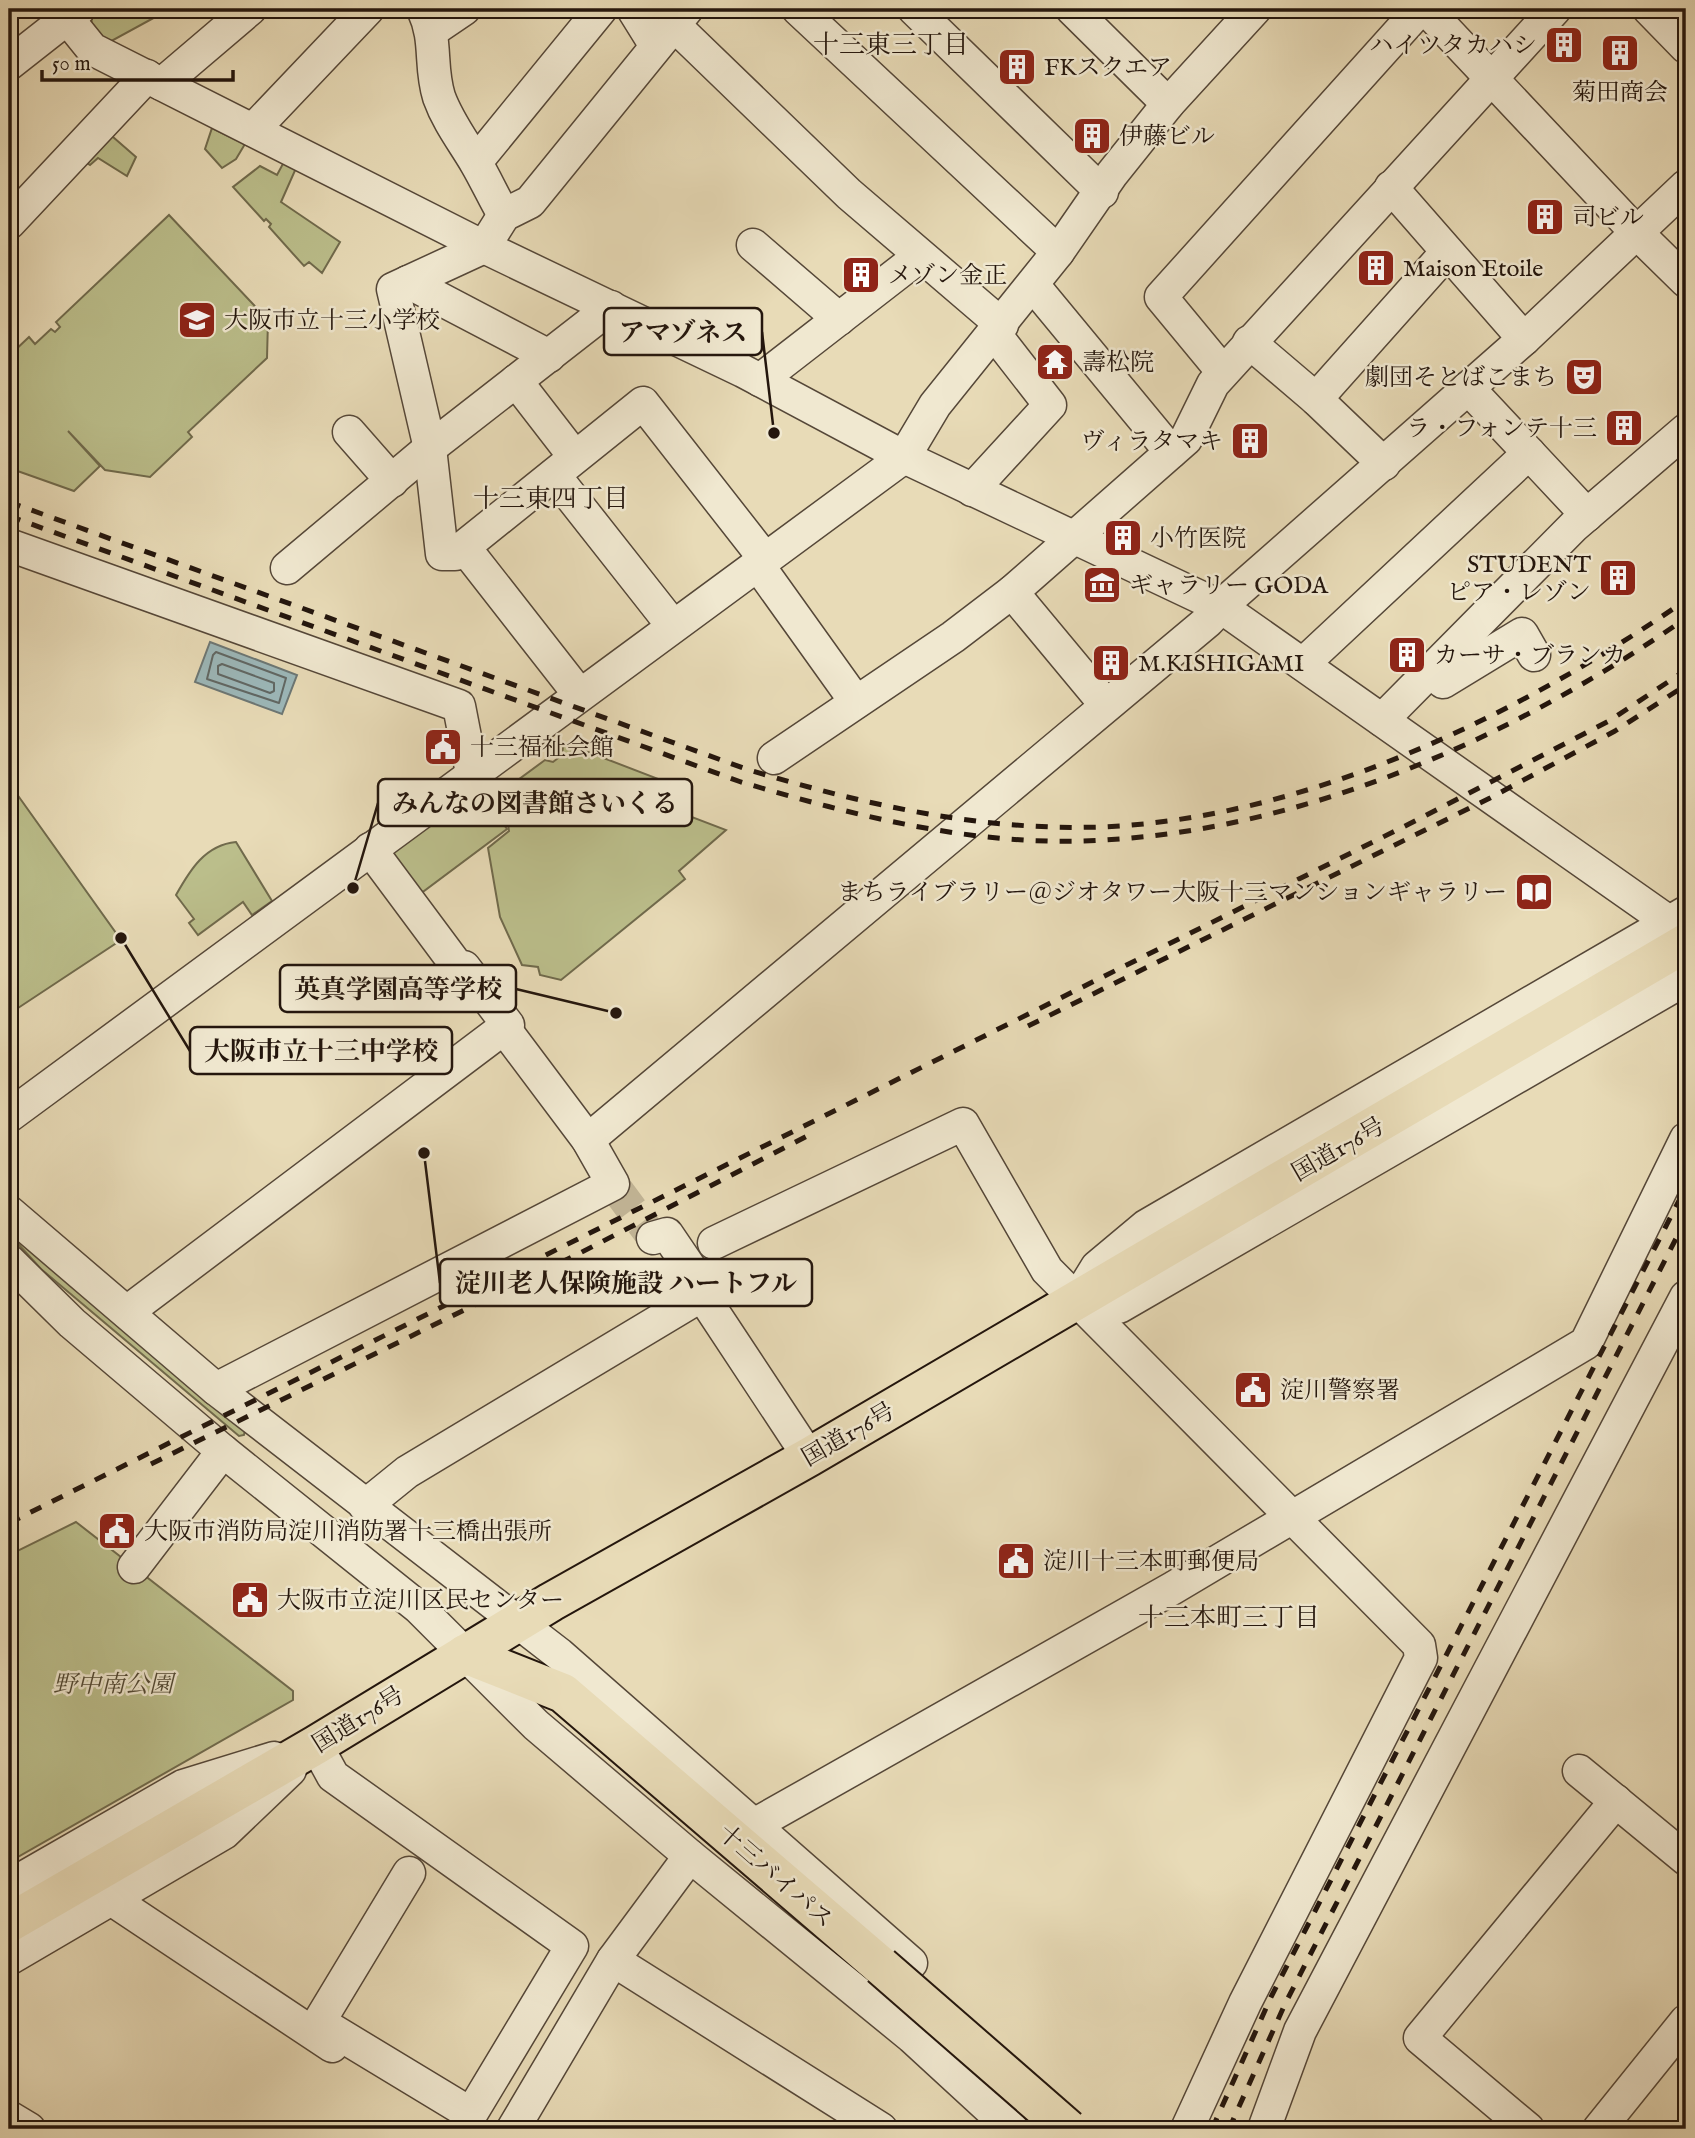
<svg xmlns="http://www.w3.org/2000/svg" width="1695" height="2138" viewBox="0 0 1695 2138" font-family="'IM FELL English','Noto Serif JP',serif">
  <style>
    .green { fill: #bbbe8b; stroke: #706a4c; stroke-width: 2 }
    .water { fill: #9cb8ba; stroke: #6c7775; stroke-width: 2 }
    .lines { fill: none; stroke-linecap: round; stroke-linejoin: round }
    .shore { stroke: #606764; stroke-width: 2 }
    .minor-tunnel { stroke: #c1b495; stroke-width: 32; stroke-dasharray: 32 16; stroke-linecap: butt }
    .minor-casing { stroke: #554738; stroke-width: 35 }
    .highway-casing { stroke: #24160d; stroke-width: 42 }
    .minor { stroke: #f0e8d0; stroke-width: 32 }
    .highway { stroke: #e8dbb7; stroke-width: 38 }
    .rail { stroke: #24160d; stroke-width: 5; stroke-dasharray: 12 12; stroke-linecap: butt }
    .highway-bridge-casing { stroke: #24160d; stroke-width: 42; stroke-linecap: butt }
    .highway-bridge { stroke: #e8dbb7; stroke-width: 38 }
    .labels { text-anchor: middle; stroke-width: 5; stroke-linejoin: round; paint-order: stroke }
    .poi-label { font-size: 24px; fill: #24160d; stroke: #f0e8d0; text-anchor: start }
    .street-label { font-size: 24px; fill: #24160d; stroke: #f0e8d0 }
    .park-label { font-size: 24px; font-style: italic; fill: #514833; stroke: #f0e8d0 }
    .neighbourhood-label { font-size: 26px; fill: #24160d; stroke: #f0e8d0 }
    .leader { fill: none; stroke: #24160d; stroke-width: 2.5 }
    .callout-dot { fill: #24160d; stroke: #f0e8d0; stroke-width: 2.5 }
    .callout { fill: #f0e8d0; stroke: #24160d; stroke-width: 2.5 }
    .callout-label { font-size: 26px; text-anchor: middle; font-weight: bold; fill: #24160d }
  </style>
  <rect width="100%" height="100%" fill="#e8dbb7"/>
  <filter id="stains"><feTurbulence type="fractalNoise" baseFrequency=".00286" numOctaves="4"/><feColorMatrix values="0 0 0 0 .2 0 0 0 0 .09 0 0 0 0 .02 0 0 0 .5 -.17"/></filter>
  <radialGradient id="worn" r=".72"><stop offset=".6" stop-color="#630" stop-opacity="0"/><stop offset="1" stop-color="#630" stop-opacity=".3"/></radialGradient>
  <g class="green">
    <polygon points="104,9 170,9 106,44 92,26 91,14"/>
    <polygon points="212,128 245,144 236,159 222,168 205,149"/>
    <polygon points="112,131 113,137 136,157 127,176 98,158 90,165 87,163"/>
    <polygon points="285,160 297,166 281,202 340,242 322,273 309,262 304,266 269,227 271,224 266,219 264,221 233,187 260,166 277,175"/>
    <polygon points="169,215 268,320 267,358 188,432 192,437 150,477 105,470 68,431 100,466 74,491 9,468 9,356 29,337 35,344 51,329 55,332 60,327 56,322"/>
    <polygon points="567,744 674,785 668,808 726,830 679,871 685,879 561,980 540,975 538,967 522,965 500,917 488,848 509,831 503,791 545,760 553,762 562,755 563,747"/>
    <polygon points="9,783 121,940 9,1014"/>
    <polygon points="476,787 507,829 420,894 393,858 394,847"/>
    <path d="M236 842 272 901 252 915 243 902 198 935 189 923 194 919 176 895C190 870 205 845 236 842Z"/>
    <polygon points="9,1228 245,1430 244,1435 239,1436 41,1269 9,1234"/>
    <polygon points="76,1522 293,1691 293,1700 9,1862 9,1555"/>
  </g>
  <polygon class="water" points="210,642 297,675 282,714 195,682"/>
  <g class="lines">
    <g class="shore">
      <polygon points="216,652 286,678 279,703 207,679 213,655"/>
      <polygon points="222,664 274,683 274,691 270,693 218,674 218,666"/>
    </g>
    <polyline class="minor-tunnel" points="613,1184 653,1238"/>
    <defs>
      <g id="minor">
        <path d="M423 9C438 41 429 65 439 97 448 122 463 141 476 163 486 180 494 198 504 215"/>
        <polyline points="633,9 656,46"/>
        <polyline points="687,9 530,202 504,215 484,247 393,289 430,448 442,554 455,554 643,403 765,559"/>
        <polyline points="798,9 1058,252"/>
        <polyline points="914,9 1102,192"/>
        <polyline points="1072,9 1168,104"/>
        <polyline points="1426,9 1637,233 1686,281"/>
        <polyline points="1649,9 1686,47"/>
        <polyline points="67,18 92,49 484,247 743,371 904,457 1221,607 1686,934"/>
        <polyline points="674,25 849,194 1002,325"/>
        <polyline points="433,30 464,9"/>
        <polyline points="9,64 79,9"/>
        <polyline points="162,84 250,9"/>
        <polyline points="253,130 368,9"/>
        <polyline points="476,162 601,9"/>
        <polyline points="1391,187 1524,339"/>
        <polyline points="9,223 147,76"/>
        <polyline points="753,245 839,319"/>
        <polyline points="408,282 549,356"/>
        <polyline points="1033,285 1171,452"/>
        <polyline points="1249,342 1316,399 1384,464"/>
        <polyline points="1223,372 1161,297 1420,9"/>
        <polyline points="760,380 920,256"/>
        <polyline points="516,381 574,456"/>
        <polyline points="1468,388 1587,515"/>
        <polyline points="1316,399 1447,252"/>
        <polyline points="349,432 392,481"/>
        <polyline points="554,475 673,626"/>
        <polyline points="972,490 1050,405 994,333"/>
        <polyline points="9,545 459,706 472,773"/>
        <polyline points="464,547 579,694"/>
        <polyline points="758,565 856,702"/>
        <polyline points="287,568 430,448 611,307"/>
        <polyline points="1012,592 1106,705"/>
        <polyline points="1303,664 1529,453"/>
        <polyline points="1429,670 1443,682 1522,634 1534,655"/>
        <polyline points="1382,720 1574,526 1686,430"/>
        <polyline points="774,758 953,637 1012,592 1186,439 1213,384 1555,9"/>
        <polyline points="1685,913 1146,1226 1097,1267 1076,1301 1119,1307 1686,979"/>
        <polyline points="9,1116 904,457 935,405 1058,252 1112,174 1168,104 1255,9"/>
        <polyline points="588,1140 1208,621 1230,598 1524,339 1686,186"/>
        <polyline points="9,1212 216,1389 559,1654 911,1963 881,1997"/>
        <polyline points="653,1238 667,1234 707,1293 702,1295 809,1457"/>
        <polyline points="714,1243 963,1124 1047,1270 1419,1645 1421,1658 1245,2003 1187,2129"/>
        <polyline points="9,1261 72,1323 223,1451 418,1607 536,1725 690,1856 912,2037 1012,2129"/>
        <polyline points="127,1312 508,1025 464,967 460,970 370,849"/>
        <polyline points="216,1389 613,1184 588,1140 504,1028"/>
        <polyline points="365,1506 407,1472 702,1295"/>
        <polyline points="134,1567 223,1451"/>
        <polyline points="316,1745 333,1776 572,1946 471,2114 319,2022 409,1873"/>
        <polyline points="1579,1771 1686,1859"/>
        <polyline points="754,1825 1173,1588 1586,1343 1686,1139"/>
        <polyline points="9,1886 183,1786 274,1758"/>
        <polyline points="111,1899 332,2046"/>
        <polyline points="9,1959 224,1833 290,1770"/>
        <polyline points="613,1960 881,2129"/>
        <polyline points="9,2117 29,2129"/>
        <polyline points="513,2129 613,1960 690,1856"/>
        <polyline points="1264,2129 1300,2031 1686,1297"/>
        <polyline points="1528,2129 1420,2038 1616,1801"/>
        <polyline points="1599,2129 1686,2021"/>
      </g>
      <g id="highway">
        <polyline points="465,1654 563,1693 881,1966"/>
        <polyline points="9,1923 316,1745 551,1602 809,1457 1686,943"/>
      </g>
    </defs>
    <use href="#minor" class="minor-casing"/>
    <use href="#highway" class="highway-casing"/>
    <use href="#minor" class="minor"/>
    <use href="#highway" class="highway"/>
    <g class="rail">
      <path d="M9 502 746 769C862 804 978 831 1100 827 1306 819 1520 715 1686 600"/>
      <path d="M9 516 741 782C859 817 980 848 1105 840 1311 828 1518 735 1686 618"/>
      <polyline points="1028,1026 1490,798 1615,731 1686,685"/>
      <polyline points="151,1464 580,1253 815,1132"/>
      <polyline points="9,1523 1409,824 1609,721 1686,670"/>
      <polyline points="1212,2129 1271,1997 1686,1187"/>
      <polyline points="1229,2129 1285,2004 1686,1219"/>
    </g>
    <defs>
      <polyline id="highway-bridge" points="881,1966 1068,2129"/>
    </defs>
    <use href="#highway-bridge" class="highway-bridge-casing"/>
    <use href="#highway-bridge" class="highway-bridge"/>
  </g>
  <defs>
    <symbol id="building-square" viewBox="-11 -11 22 22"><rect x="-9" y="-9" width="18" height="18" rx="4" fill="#8f2418" stroke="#f0e8d0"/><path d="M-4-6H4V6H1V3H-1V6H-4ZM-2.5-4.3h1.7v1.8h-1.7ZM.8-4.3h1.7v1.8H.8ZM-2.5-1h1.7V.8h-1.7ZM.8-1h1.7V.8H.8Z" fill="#fff"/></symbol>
    <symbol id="school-square" viewBox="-11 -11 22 22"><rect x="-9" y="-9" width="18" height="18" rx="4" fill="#8f2418" stroke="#f0e8d0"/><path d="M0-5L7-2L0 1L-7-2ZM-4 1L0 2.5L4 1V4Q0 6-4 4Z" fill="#fff"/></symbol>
    <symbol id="temple-square" viewBox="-11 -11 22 22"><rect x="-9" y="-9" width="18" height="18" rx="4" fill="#8f2418" stroke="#f0e8d0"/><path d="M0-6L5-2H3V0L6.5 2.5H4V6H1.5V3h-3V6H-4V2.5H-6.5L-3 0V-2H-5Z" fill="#fff"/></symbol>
    <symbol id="theatre-square" viewBox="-11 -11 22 22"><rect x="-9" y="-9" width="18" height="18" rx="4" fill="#8f2418" stroke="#f0e8d0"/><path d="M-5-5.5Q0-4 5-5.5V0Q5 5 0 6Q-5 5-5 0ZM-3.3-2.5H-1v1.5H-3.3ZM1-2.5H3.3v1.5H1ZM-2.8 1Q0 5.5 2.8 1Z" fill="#fff"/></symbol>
    <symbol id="museum-square" viewBox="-11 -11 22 22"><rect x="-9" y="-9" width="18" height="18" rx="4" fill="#8f2418" stroke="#f0e8d0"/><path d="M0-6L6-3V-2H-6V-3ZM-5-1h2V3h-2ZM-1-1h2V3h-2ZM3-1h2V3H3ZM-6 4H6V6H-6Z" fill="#fff"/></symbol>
    <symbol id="civic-square" viewBox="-11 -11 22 22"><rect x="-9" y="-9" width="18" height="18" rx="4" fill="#8f2418" stroke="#f0e8d0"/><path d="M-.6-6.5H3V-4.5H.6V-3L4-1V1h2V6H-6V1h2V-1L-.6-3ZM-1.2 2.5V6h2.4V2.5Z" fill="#fff"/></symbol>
    <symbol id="library-square" viewBox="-11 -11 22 22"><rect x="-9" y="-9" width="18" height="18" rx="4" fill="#8f2418" stroke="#f0e8d0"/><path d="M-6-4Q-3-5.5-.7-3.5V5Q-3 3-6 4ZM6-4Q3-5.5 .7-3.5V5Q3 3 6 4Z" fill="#fff"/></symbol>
  </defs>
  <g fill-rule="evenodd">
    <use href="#building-square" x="1542" y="23" width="44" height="44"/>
    <use href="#building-square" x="1598" y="31" width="44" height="44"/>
    <use href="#building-square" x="995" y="45" width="44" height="44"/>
    <use href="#building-square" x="1070" y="114" width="44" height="44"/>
    <use href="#building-square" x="1523" y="195" width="44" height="44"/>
    <use href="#building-square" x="1354" y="246" width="44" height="44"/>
    <use href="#building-square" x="839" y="253" width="44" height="44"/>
    <use href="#school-square" x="175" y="298" width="44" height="44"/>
    <use href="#temple-square" x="1033" y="340" width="44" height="44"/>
    <use href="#theatre-square" x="1562" y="355" width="44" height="44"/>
    <use href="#building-square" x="1602" y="406" width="44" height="44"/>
    <use href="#building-square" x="1228" y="419" width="44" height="44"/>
    <use href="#building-square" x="1101" y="516" width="44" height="44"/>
    <use href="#building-square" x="1596" y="556" width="44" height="44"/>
    <use href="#museum-square" x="1080" y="563" width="44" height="44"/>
    <use href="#building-square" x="1385" y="633" width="44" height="44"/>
    <use href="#building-square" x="1089" y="641" width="44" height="44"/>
    <use href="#civic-square" x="421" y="725" width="44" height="44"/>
    <use href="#library-square" x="1512" y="870" width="44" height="44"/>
    <use href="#civic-square" x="1231" y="1368" width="44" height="44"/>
    <use href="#civic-square" x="95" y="1509" width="44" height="44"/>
    <use href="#civic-square" x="994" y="1539" width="44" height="44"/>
    <use href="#civic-square" x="228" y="1578" width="44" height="44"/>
  </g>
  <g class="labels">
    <g class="poi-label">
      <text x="1537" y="53" text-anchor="end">ハイツタカハシ</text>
      <text x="1044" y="75">FKスクエア</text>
      <text x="1620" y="100" text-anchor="middle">菊田商会</text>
      <text x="1119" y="144">伊藤ビル</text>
      <text x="1572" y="225">司ビル</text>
      <text x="1403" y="276">Maison Etoile</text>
      <text x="888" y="283">メゾン金正</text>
      <text x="224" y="328">大阪市立十三小学校</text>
      <text x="1082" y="370">壽松院</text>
      <text x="1557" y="385" text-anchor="end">劇団そとばこまち</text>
      <text x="1597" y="436" text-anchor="end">ラ・フォンテ十三</text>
      <text x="1223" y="449" text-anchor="end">ヴィラタマキ</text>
      <text x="1150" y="546">小竹医院</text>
      <text x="1591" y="572" text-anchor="end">STUDENT<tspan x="1591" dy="28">ピア・レゾン</tspan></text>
      <text x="1129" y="593">ギャラリー GODA</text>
      <text x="1434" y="663">カーサ・ブランカ</text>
      <text x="1138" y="671">M.KISHIGAMI</text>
      <text x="470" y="755">十三福祉会館</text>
      <text x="1507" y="900" text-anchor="end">まちライブラリー＠ジオタワー大阪十三マンションギャラリー</text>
      <text x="1280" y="1398">淀川警察署</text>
      <text x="144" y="1539">大阪市消防局淀川消防署十三橋出張所</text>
      <text x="1043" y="1569">淀川十三本町郵便局</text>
      <text x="277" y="1608">大阪市立淀川区民センター</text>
    </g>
    <g class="street-label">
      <text transform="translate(1338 1149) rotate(-30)" y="8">国道176号</text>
      <text transform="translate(848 1434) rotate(-30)" y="8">国道176号</text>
      <text transform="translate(358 1719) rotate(-32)" y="8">国道176号</text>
      <text transform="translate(776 1876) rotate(41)" y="8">十三バイパス</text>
    </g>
    <g class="park-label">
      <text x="113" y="1692">野中南公園</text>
    </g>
    <g class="neighbourhood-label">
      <text x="891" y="53">十三東三丁目</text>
      <text x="551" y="507">十三東四丁目</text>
      <text x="1229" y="1626">十三本町三丁目</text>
    </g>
  </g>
  <path class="leader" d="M774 433L762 332M353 888L378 803M616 1013L516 989M121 938L190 1051M424 1153L440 1283"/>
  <g class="callout-dot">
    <circle cx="774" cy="433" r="7"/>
    <circle cx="353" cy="888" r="7"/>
    <circle cx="616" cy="1013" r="7"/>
    <circle cx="121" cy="938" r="7"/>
    <circle cx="424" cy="1153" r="7"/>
  </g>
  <g class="callout">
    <rect x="604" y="308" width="158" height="47" rx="7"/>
    <rect x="378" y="779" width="314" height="47" rx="7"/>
    <rect x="280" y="965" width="236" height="47" rx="7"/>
    <rect x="190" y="1027" width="262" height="47" rx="7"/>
    <rect x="440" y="1259" width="372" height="47" rx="7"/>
  </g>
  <g class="callout-label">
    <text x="683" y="341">アマゾネス</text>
    <text x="535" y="812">みんなの図書館さいくる</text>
    <text x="398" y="998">英真学園高等学校</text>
    <text x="321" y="1060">大阪市立十三中学校</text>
    <text x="626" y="1292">淀川老人保険施設 ハートフル</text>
  </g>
  <rect width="1695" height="2138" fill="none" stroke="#e8dbb7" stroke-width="35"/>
  <rect x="10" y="10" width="1674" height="2117" fill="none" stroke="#24160d" stroke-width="3.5"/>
  <rect x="18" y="18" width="1660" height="2103" fill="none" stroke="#24160d" stroke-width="2"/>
  <path d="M42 70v10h191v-10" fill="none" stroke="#24160d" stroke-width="3.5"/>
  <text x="52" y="70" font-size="21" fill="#24160d" stroke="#f0e8d0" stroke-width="5" paint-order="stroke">50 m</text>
  <rect width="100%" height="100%" filter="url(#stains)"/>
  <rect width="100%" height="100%" fill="url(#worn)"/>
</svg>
